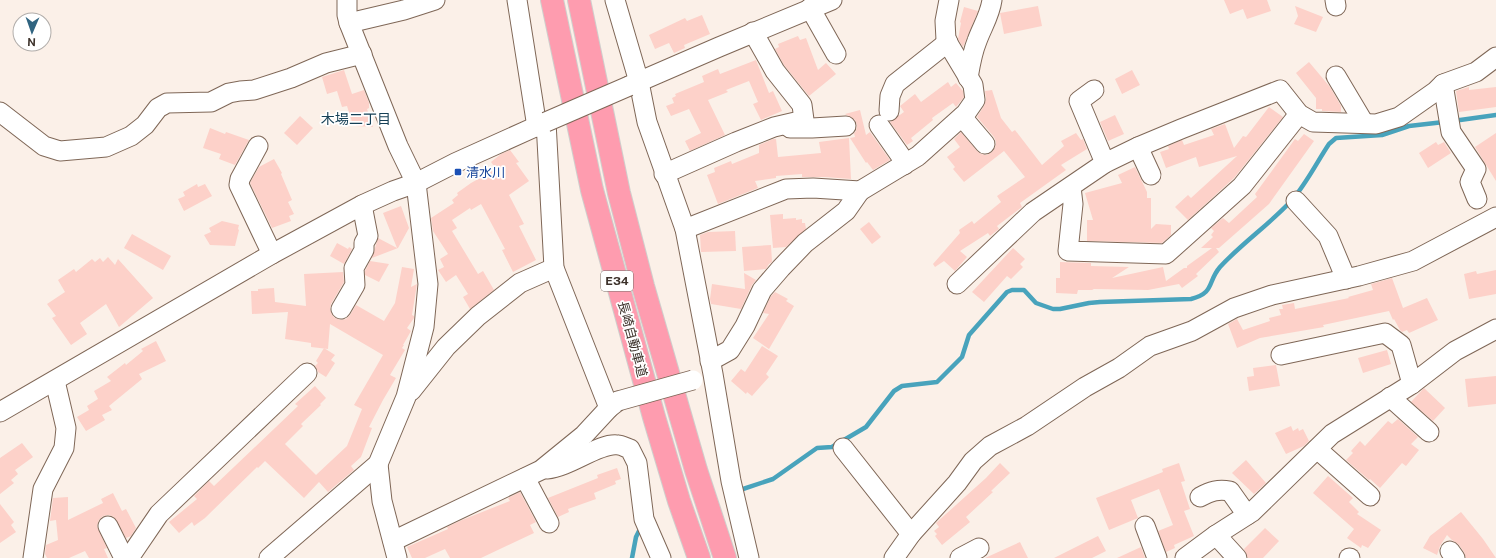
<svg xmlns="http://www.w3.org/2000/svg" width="1496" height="558" viewBox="0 0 1496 558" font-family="'Public Sans','Noto Sans JP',sans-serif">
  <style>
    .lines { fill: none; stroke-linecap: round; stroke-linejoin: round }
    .stream { stroke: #48a3bc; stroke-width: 4.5 }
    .building { fill: #fdd1c9 }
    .minor-casing { stroke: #7f6757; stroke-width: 21 }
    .highway-casing { stroke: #d0cecc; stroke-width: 24 }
    .minor { stroke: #fff; stroke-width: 19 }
    .highway { stroke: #fe9caf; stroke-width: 22 }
    .minor-bridge-casing { stroke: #7f6757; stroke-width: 21; stroke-linecap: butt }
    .minor-bridge { stroke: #fff; stroke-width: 19 }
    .transit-dot { fill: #1a4fb4; stroke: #fff; stroke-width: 1.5 }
    .labels { text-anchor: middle; stroke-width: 3.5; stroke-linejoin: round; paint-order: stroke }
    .shield { fill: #fff; stroke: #766f6a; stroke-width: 1 }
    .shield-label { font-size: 12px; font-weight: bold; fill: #3c312a }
    .transit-label { font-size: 13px; fill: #164399; stroke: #fff; text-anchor: start }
    .street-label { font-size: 13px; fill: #3c312a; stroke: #fff }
    .neighbourhood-label { font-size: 14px; fill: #164056; stroke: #fff }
  </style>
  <rect width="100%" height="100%" fill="#fbf0e8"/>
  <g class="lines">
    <g class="stream">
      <polyline points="1453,121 1496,115"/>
      <path d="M737 491 773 479 817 448 832 447 866 427 894 391 902 386 937 382 962 357 969 335 1007 292 1012 290H1024L1036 303 1053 309H1060L1089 303 1100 302 1191 299C1215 293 1207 282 1220 267 1242 243 1270 224 1292 200 1306 184 1317 162 1329 144L1336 138 1382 135 1409 126 1444 122"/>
      <polyline points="632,558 636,537 641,527"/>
    </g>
  </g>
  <g class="building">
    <polygon points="1224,0 1267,0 1271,11 1247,19 1243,9 1230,14"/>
    <polygon points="1038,6 1042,26 1004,34 1000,13"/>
    <polygon points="1295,6 1323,17 1316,32 1294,24 1298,16"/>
    <polygon points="964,7 978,11 963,47 958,39 961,23 960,22"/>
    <polygon points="702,15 710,34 684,45 685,48 674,53 669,43 655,49 649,35 685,18 687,21"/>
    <polygon points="798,36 800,40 806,38 818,70 826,63 836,74 809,96 784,65 775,49 779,47 778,44"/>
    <polygon points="756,60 769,93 773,91 782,111 761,120 753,104 758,102 749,81 726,90 728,92 708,100 725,135 690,151 685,141 701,133 689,109 671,116 666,106 674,103 672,98 676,96 675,94 704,82 702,76 718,69 720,74"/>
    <polygon points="1309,62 1330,87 1341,106 1341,112 1322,111 1322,109 1316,109 1316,98 1296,73"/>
    <polygon points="344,70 352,94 364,90 369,103 369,108 367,109 373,127 356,126 355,121 352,122 347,106 342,107 337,91 327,94 322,77"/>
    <polygon points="1132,70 1140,85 1122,94 1115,79"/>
    <polygon points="948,82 951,87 956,83 963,91 964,97 956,107 953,103 932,118 933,120 911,138 913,141 907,145 890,122 904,112 900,106 915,94 921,102"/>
    <polygon points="1469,87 1469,90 1496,87 1496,107 1459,112 1456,91"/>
    <polygon points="992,90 1001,118 1012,132 1015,130 1042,165 1064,146 1061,141 1076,133 1081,140 1083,139 1087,149 1061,165 1066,170 1020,203 1022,207 997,226 999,229 990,236 988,233 960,251 967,257 955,271 944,261 935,267 933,264 960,233 959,230 972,221 974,224 1001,202 997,196 1025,177 1004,151 964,182 953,169 955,167 947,157 960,147 954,139 961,132 977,151 981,154 987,155 992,152 995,148 996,142 994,137 977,117 984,106 986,99 985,91"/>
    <polygon points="1269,107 1283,117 1234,178 1188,220 1175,207 1188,195 1191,198 1237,156 1199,167 1196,157 1166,168 1160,152 1169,149 1168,146 1182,140 1184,145 1214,135 1211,129 1225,124 1234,148 1243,136 1246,137"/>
    <polygon points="860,110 866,135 870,132 890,160 873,170 867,162 866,163 850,138 855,137 854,133 856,131 857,125 855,120 845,114"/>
    <polygon points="1115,115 1124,134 1108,141 1100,122"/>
    <polygon points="300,116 313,128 297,145 284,133"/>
    <polygon points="210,128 225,134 226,132 249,140 235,165 219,159 221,154 203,148"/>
    <polygon points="1496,133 1496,181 1475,147"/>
    <polygon points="1304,134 1314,141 1269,204 1219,248 1216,248 1219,252 1196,274 1198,276 1182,288 1179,284 1148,290 1094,289 1092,290 1078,290 1077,294 1056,293 1056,278 1060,278 1060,262 1091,263 1091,266 1129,267 1112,278 1163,267 1166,281 1184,268 1187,268 1187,266 1212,248 1201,248 1213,237 1211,235 1214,231 1211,228 1223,218 1229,223 1257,197 1255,194 1295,139 1298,141"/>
    <polygon points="849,138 851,179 825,177 802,177 802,174 776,176 776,178 755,181 758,188 718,204 707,175 715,172 714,168 731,161 732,164 759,153 759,145 773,139 776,139 778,157 821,153 819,142"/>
    <polygon points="1436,142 1438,145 1444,142 1451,153 1428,168 1419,153"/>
    <polygon points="510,150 519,162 516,163 529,181 509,195 524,224 519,226 536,260 513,272 502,250 505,249 481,204 471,210 470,208 452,220 457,228 452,231 478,274 483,271 494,290 470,309 463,297 468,294 456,275 446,282 438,270 444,267 440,259 448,254 433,231 431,218 454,203 452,200 458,195 457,193 471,183 496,169 491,162 501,154"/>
    <polygon points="274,159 282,173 281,174 292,200 288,202 294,214 289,216 291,221 272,228 250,183 259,167"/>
    <polygon points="1135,167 1147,192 1147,198 1151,198 1151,229 1156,224 1171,225 1171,235 1162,243 1087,241 1087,220 1093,220 1085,193 1122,183 1118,175"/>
    <polygon points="197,184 198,187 205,184 212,196 184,211 178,199 185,196 183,192"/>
    <polygon points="401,206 409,228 398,248 372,258 378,238 397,248 383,213"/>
    <polygon points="783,214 783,219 796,218 796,220 802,219 802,223 805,223 806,229 786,247 773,248 770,215"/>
    <polygon points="222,221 239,225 238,229 239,230 235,246 210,245 204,235 211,232 209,228"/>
    <polygon points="869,222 881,237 872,244 860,229"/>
    <polygon points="735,231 736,251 701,252 700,235 708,232"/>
    <polygon points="132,234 171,256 163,270 124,248"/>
    <polygon points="337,243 348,249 349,247 352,249 344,264 330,256"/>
    <polygon points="771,245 772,262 769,264 766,269 744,271 742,247"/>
    <polygon points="1013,248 1025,259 1020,264 1023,267 1011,279 1007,276 984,302 972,292"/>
    <polygon points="108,257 115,265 118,259 153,298 119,327 106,304 80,323 87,334 71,345 52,318 56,316 47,304 65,292 58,280 74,269 76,272 92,259 95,262 100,258 103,262"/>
    <polygon points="370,261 389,264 379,282 365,275 365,271"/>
    <polygon points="402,267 414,269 411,287 417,284 412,315 414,316 414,318 407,328 411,331 403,345 404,345 402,348 405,350 390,375 396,378 383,400 369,427 372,428 361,457 351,466 354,470 328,492 319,482 304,498 265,461 258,468 257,467 205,518 194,526 192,522 179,533 169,522 197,499 194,496 209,481 214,486 298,406 295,404 315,386 326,398 320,404 321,405 301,424 303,426 285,444 316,475 347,446 362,409 354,405 383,355 330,324 328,349 311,347 311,343 285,339 288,312 252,314 251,291 258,291 258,289 274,288 275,302 306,306 304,274 343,272 344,282 331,304 330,309 332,315 335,318 341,320 346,319 350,315 356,305 384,321 395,303"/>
    <polygon points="1496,270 1496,294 1469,299 1464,274 1476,271 1477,274"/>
    <polygon points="744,273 756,280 752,285 741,309 711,304 710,299 712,284 745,289"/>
    <polygon points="1392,278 1403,308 1427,298 1438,320 1409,333 1407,330 1402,332 1400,330 1394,319 1393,320 1389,311 1323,325 1324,327 1260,338 1237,348 1228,324 1237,319 1243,330 1270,321 1269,318 1281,315 1279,309 1283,309 1282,305 1294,303 1295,309 1349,298 1348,297 1373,290 1371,284"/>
    <polygon points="775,292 788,299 786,301 794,306 769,349 753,338 769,314 763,313 771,296"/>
    <polygon points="156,341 166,361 139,374 142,379 109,406 112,410 102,415 105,420 86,431 77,417 89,410 87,406 98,399 94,391 111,381 107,377 125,363 126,365 143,351 141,349"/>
    <polygon points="762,346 778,356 766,374 769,377 752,396 747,392 746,394 731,381 741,369 745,372"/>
    <polygon points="324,348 335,355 331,360 335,363 326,377 318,372 315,366 318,363 316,361"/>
    <polygon points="1387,350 1391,364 1363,373 1358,358"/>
    <polygon points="1276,365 1280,386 1249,391 1247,377 1254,376 1253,368"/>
    <polygon points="1496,376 1496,404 1468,407 1465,379"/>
    <polygon points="1424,388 1445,408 1433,421 1411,402"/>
    <polygon points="1398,419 1418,437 1411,444 1419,450 1406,466 1402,463 1380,488 1370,479 1369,480 1346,460 1353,453 1351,451 1360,441 1365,446 1388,421 1392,424"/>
    <polygon points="1291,426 1293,431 1298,428 1299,431 1303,429 1309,441 1304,446 1286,454 1275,433"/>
    <polygon points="22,443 33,457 15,470 18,474 11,480 14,483 0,494 0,458"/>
    <polygon points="1246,460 1266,483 1254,494 1232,473"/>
    <polygon points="1000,463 1010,473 991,491 993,492 966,517 970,522 942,545 935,536 937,534 934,531 939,527 936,523 986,478"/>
    <polygon points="1179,463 1185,481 1181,482 1190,509 1184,511 1194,536 1174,545 1175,548 1166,552 1158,531 1173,525 1159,489 1131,500 1138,518 1109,530 1096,498 1163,472 1162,469"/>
    <polygon points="617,468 621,479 615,481 616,484 594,493 596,499 568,509 569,512 558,517 548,498 598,478 597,475"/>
    <polygon points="1328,476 1353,498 1349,502 1359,512 1357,514 1381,530 1368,548 1362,545 1361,548 1347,538 1354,529 1313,493"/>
    <polygon points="520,492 536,522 530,525 534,533 481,558 450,558 445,549 425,558 412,558 407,547 448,529 447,527 462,520 510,501 508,498"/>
    <polygon points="113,493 122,511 126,509 136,528 131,536 126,538 114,517 109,515 103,516 99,520 97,526 107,548 104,549 108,558 89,558 85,551 69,558 47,558 45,554 46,545 58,540 56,520 50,521 53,498 68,497 68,520 103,503 101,499"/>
    <polygon points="0,504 14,522 11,525 16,532 0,543"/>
    <polygon points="1461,512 1483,539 1496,558 1466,558 1464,552 1459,545 1452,540 1447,535 1440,546 1437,555 1423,548 1430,536"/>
    <polygon points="1265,528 1279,541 1263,558 1248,558 1244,549"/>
    <polygon points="1098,536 1106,551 1092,558 1054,558"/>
    <polygon points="1020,542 1028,558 985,558"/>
    <polygon points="1141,547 1145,558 1117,558"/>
  </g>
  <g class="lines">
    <defs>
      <g id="minor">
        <polyline points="517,0 537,127"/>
        <polyline points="615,0 639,82 647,122 685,229 713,374 731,481 749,558"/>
        <polyline points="1335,0 1336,6"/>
        <polyline points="810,8 836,54"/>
        <polyline points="349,23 404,10 435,0"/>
        <polyline points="1336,76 1364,123"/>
        <path d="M968 78C970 66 972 53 977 41 982 27 990 15 992 0"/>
        <polyline points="1443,84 1451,132 1476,169 1470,182 1477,199"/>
        <polyline points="629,86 719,47 832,0"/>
        <polyline points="1094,90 1079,101 1105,163"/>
        <polyline points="889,111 890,96 895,84 948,42"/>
        <polyline points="0,112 44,146 60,151 106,147 131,136 145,125 158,108 167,103 211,102 229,93 240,91 254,90 291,78 326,63 362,54"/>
        <polyline points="962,117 985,144"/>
        <polyline points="879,125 900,155 904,165"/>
        <polyline points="790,128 812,128 846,126"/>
        <polyline points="258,146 240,179 239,185 272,254"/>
        <polyline points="1138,147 1151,175"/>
        <polyline points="664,174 736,142 774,127 804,120 802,105 775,71 753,32"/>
        <polyline points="1071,187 1073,204 1068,251 1166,254 1242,186 1299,114"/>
        <polyline points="1296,201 1328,236 1346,279"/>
        <polyline points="685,229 786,189 813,188 860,191 918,156 966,113 975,100 973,85 946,40 945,21 949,0"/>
        <polyline points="957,284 1033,212 1105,163 1138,147 1181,129 1280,90 1299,114 1313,122 1376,124 1399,117 1436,91 1443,84 1476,72 1496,57"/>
        <polyline points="341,309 355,285 354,268 364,250 364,243 368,236 362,205"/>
        <polyline points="1281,355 1385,333 1401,345 1412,384"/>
        <polyline points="710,361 730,350 745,326 762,290 781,268 805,243 846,211 860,191"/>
        <polyline points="411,391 446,347 478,316 520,283 554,268"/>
        <polyline points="1390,397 1429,432"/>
        <polyline points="0,412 272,254 362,205 393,191 416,183 455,163 546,122 554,268 609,408"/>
        <polyline points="843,448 911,534"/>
        <polyline points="1317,449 1370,496"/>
        <polyline points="378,464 382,501 397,558"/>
        <path d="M547 469C570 467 600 442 618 445 622 445 626 448 630 449L637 463 644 519 661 558"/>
        <polyline points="525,478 549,523"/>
        <path d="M1200 497C1211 491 1218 489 1230 491L1247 515"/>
        <polyline points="108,526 124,558"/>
        <polyline points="1145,526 1157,558"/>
        <polyline points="1216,535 1237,558"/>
        <polyline points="393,541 541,470 584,435 609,408 618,401"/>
        <polyline points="1450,551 1455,558"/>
        <polyline points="33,558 43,489 64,448 66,428 55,381"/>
        <polyline points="129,558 159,514 307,373"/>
        <polyline points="269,558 378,464 406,397 424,327 428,284 416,183 398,146 349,23 347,15 347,0"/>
        <polyline points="894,558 911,534 957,483 973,461 990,446 1027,426 1085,387 1119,368 1150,346 1192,331 1234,308 1272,295 1359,276 1413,261 1496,217"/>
        <polyline points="960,558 979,548"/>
        <polyline points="1185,558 1216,535 1252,512 1332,434 1412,384 1455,351 1496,329"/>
        <polyline points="1349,558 1350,558"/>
      </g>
      <g id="highway">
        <polyline points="552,0 592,190 654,417 679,501 699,558"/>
        <polyline points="579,0 619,193 643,286 696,470 725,558"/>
      </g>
    </defs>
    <use href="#minor" class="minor-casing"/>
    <use href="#highway" class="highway-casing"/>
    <use href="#minor" class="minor"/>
    <use href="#highway" class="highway"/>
    <defs>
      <g id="minor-bridge">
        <polyline points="546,122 629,86"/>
        <polyline points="618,401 693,380"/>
      </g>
    </defs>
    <use href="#minor-bridge" class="minor-bridge-casing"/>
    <use href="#minor-bridge" class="minor-bridge"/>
  </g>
  <rect class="transit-dot" x="454" y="168" width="8" height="8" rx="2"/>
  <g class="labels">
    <rect class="shield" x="601" y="271" width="32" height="20" rx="3"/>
    <g class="shield-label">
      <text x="617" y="285">E34</text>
    </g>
    <g class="transit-label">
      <text x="466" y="177">清水川</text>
    </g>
    <g class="street-label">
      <text transform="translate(633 339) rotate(75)" y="5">長崎自動車道</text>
    </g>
    <g class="neighbourhood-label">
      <text x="356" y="124">木場二丁目</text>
    </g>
  </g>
  <g transform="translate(32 32) rotate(182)"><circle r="19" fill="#ffffff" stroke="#b1adaa"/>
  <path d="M0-3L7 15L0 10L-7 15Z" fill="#306480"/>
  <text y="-6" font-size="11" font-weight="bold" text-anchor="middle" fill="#3c312a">N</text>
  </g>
</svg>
